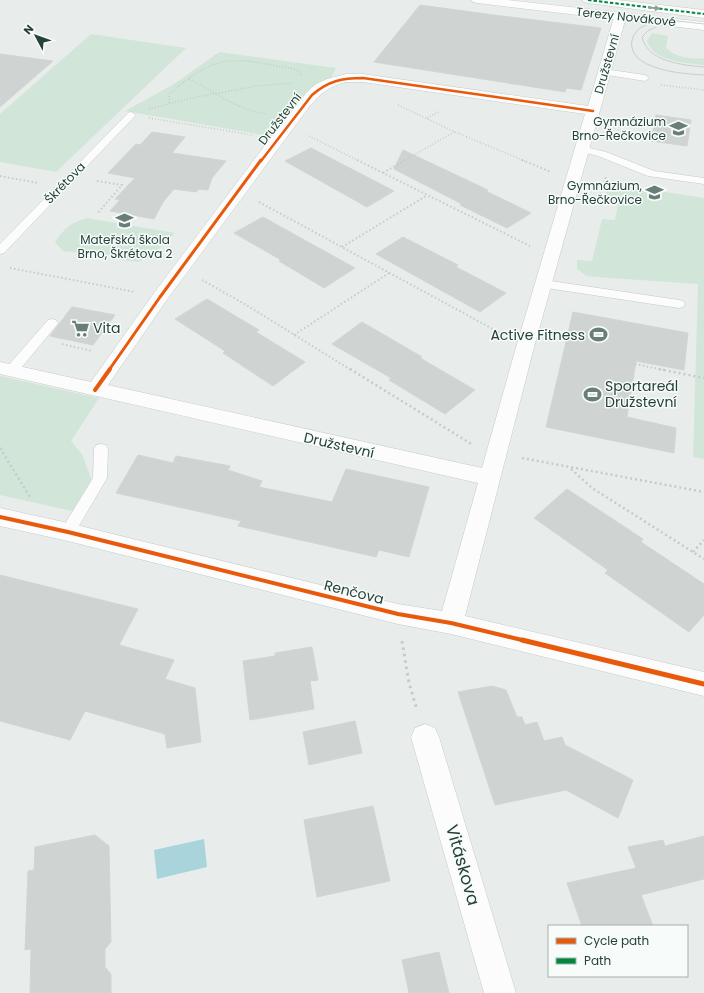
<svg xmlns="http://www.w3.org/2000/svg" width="704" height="993" viewBox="0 0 704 993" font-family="Poppins,sans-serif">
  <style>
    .green { fill: #d1e6d8 }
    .water { fill: #a9d4db }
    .building { fill: #cfd4d2; stroke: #d1d6d4 }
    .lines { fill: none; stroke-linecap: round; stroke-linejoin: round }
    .service-casing { stroke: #c5cac8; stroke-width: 1 }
    .minor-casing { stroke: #c5cac8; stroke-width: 1 }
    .tertiary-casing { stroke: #c5cac8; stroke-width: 1 }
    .path-far3 { stroke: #c3ccca; stroke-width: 1.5; stroke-dasharray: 1 2; stroke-linecap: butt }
    .path-far2 { stroke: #c3ccca; stroke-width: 2; stroke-dasharray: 1.5 2.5; stroke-linecap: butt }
    .path-far1 { stroke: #c3ccca; stroke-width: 2.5; stroke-dasharray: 2 3; stroke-linecap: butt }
    .path { stroke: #c3ccca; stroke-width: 3; stroke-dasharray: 2.5 4; stroke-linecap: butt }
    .service { fill: #fcfcfc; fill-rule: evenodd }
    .minor { fill: #fcfcfc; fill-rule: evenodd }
    .tertiary { fill: #fcfcfc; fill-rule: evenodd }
    .tram { stroke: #c9cdcc; stroke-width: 1 }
    .quiet { stroke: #00873e; stroke-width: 2; stroke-dasharray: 3.5 2; stroke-linecap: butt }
    .cycleway-far3-casing { stroke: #f7fbf9; stroke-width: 4 }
    .cycleway-far2-casing { stroke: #f7fbf9; stroke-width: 5 }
    .cycleway-far1-casing { stroke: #f7fbf9; stroke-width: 6 }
    .cycleway-casing { stroke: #f7fbf9; stroke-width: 8 }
    .cycleway-far3 { stroke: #e8590c; stroke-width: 2.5 }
    .cycleway-far2 { stroke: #e8590c; stroke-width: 3 }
    .cycleway-far1 { stroke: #e8590c; stroke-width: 4 }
    .cycleway { stroke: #e8590c; stroke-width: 5 }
    .oneway { fill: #909f9b }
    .labels { text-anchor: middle; stroke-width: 3; stroke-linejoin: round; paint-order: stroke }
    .far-street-label { font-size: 12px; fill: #24423a; stroke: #f7fbf9 }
    .far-poi-label { font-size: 12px; fill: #24423a; stroke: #f7fbf9; text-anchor: end }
    .poi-label { font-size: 14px; fill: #24423a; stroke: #f7fbf9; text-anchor: start }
    .street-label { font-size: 14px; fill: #24423a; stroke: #f7fbf9 }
    .near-street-label { font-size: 17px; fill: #24423a; stroke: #f7fbf9 }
  </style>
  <rect width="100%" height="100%" fill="#e8edeb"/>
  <g class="green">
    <path d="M652 33 668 36 666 47C673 57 692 60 704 58V65C685 63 654 62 647 41Z"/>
    <polygon points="91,34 186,48 56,172 0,162 0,114"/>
    <polygon points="219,52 336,68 331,78 309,89 311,90 274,137 125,111 174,84"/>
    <polygon points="608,183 704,198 704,459 693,457 698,284 595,277 587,276 577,269 577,260 592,261 602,219 615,220 618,204 604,202"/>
    <path d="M87 218 175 233 152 256 138 262 121 260 110 255 63 251 55 242C65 227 71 223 87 218Z"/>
    <polygon points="0,376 99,398 71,441 82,454 93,484 76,512 0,495"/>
  </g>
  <polygon class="water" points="204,839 207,867 157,879 154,850"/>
  <g class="building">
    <polygon points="420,5 494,15 601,28 581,90 566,88 565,92 374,62"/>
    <polygon points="0,54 53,61 0,107"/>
    <polygon points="656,115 691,120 687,146 651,141"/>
    <polygon points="152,132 185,137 172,153 226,161 212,178 208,190 199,189 196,192 174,189 163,202 154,219 110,211 120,200 115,199 135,178 108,173 136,144 140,145"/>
    <polygon points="311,148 394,191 367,207 285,161"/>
    <polygon points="403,150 488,190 486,191 531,213 507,228 460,205 462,204 394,169"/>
    <polygon points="263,217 355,268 324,288 279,261 281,260 234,233"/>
    <polygon points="403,237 458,265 456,267 506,293 480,312 376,254"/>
    <polygon points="207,299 259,330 256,332 305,362 273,386 223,353 225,351 175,319"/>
    <polygon points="72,307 83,309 115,315 93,345 50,336"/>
    <polygon points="573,312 688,333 684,370 636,361 627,417 676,428 674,453 546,427"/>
    <polygon points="362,322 422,357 420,358 475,390 445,414 389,380 391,378 332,344"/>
    <polygon points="138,455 173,463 176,456 230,466 228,470 262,481 259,487 332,502 346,469 429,487 409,557 379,550 376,557 238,526 241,521 116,493"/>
    <polygon points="567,489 643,539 641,542 704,584 704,615 689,632 605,573 608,570 534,518"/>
    <polygon points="0,575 138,609 119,645 174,660 165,679 195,688 201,742 167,748 165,734 85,711 70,740 0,721"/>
    <polygon points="312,647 318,680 310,681 314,709 250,720 243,661 275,656 275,653"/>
    <polygon points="492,686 506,690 517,717 522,717 525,725 537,722 544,741 562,737 565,745 633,780 618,818 566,790 495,805 458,692"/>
    <polygon points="355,721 362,753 309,765 303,732"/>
    <polygon points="373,806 390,881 317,897 304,820"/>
    <polygon points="95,835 109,846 111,942 105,949 105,967 111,974 111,993 30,993 31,949 25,950 28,871 34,870 35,847"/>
    <polygon points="704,836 704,879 641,895 653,926 582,926 567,883 636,868 628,847 663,840 665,846"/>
    <polygon points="439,952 449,993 409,993 402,960"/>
  </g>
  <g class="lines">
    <defs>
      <g id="service">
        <polygon points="604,69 645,75 649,78 645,81 601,74 600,72"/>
        <polygon points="131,112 136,115 134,117 4,253 0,254 0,244 128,113"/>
        <polygon points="582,146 606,152 654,171 704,178 704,184 648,176 598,156 578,151 577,149 578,147"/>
        <polygon points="544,280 679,300 683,301 685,304 683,307 679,308 540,287 538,284 540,281"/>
        <polygon points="52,319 56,320 58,323 56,326 16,374 11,375 6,374 4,371 6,368 48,320"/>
        <polygon points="101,444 106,445 108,449 107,478 73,536 68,538 63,536 60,532 93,478 94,449 96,445"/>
      </g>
      <g id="minor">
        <polygon points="582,0 617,0 704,10 704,18 588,3 584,2"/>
        <path d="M620 13 624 14 626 17 533 351 465 616 704 672V696L451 634 398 624 68 541 0 526V508L68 523 398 604 442 611 478 483 0 374V362L91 382 154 293 272 136 307 92 316 84 327 79 346 74H363L588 106 614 17 616 14ZM346 82H363L585 114 515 351 482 468 108 385 166 301 309 107C319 95 329 86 346 82Z"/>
        <polygon points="425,724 435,728 439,737 516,993 484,993 411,737 415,728"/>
      </g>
      <polygon id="tertiary" points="471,0 507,0 704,22 704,30 477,3 473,2"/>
    </defs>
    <use href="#service" class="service-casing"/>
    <use href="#minor" class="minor-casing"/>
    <use href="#tertiary" class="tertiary-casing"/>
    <g class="path-far3">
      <path d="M189 79C215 92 237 110 267 114"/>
      <polyline points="661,85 704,90"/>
      <path d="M169 103V94C219 51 234 58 294 69L300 72 302 76"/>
      <polyline points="398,105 455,132 525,161"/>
      <polyline points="149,109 192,98 256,86 293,83"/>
      <polyline points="149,118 253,135"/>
      <polyline points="427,118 440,111"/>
      <polyline points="614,122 620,124 616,139"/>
      <polyline points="309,136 359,161"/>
      <polyline points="404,161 454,132"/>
    </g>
    <g class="path-far2">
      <polyline points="357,160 530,246"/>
      <polyline points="522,160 551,172"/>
      <polyline points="383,173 405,160"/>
      <polyline points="0,176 38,183"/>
      <polyline points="97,181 122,185 97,214"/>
      <polyline points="600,198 606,176"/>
      <polyline points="259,202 502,334"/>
      <polyline points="342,247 426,196"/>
      <polyline points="10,268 135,292"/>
      <polyline points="202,280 248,306 351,370"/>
      <polyline points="294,335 389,273"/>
      <polyline points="62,344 92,351"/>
      <polyline points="635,364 664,370"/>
    </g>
    <g class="path-far1">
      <polyline points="350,369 473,445"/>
      <polyline points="659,369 704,378"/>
      <polyline points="0,448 30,497"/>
      <polyline points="522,458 704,492"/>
      <polyline points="571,469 592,488 704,559"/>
      <polyline points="693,552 704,540"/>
    </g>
    <polyline class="path" points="402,641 409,683 417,710"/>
    <use href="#service" class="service"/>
    <use href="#minor" class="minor"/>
    <use href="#tertiary" class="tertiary"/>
    <g class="tram">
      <path d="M704 24C686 22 666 18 649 24 641 26 634 32 632 40 626 70 684 74 704 75"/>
      <path d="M656 27 649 30 642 37C648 62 682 65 704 67"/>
    </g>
    <polyline class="quiet" points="588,0 704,14"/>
    <defs>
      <path id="cycleway-far3" d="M261 161 312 95C328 81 342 78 363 78L593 111"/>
      <polyline id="cycleway-far2" points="109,370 160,297 261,160"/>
      <g id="cycleway-far1">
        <polyline points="95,390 110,369"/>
        <polyline points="0,517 68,532 398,614 451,623 526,641"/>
      </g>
      <polyline id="cycleway" points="522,640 704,684"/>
    </defs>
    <use href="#cycleway-far3" class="cycleway-far3-casing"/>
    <use href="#cycleway-far2" class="cycleway-far2-casing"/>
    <use href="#cycleway-far1" class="cycleway-far1-casing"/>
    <use href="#cycleway" class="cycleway-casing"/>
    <use href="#cycleway-far3" class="cycleway-far3"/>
    <use href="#cycleway-far2" class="cycleway-far2"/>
    <use href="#cycleway-far1" class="cycleway-far1"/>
    <use href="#cycleway" class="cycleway"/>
  </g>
  <defs><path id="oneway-solid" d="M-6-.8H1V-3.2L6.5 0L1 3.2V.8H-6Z"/></defs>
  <use class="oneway" href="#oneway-solid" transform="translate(654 8) rotate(7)"/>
  <defs>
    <symbol id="school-bare" viewBox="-9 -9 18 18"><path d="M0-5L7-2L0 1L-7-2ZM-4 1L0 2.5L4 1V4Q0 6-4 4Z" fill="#697e78" stroke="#f7fbf9" stroke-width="2.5" paint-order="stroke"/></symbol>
    <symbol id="supermarket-bare" viewBox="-9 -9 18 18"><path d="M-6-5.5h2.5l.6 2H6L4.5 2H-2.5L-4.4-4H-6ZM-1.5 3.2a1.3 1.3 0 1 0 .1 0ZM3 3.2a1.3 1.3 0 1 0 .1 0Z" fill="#697e78" stroke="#f7fbf9" stroke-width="2.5" paint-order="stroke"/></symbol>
    <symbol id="stadium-bare" viewBox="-9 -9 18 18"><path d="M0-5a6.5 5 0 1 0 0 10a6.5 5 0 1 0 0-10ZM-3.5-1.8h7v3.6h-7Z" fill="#697e78" stroke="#f7fbf9" stroke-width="2.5" paint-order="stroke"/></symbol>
  </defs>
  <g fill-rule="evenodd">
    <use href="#school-bare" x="666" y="116" width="25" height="25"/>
    <use href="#school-bare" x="642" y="180" width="25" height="25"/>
    <use href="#school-bare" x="112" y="208" width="25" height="25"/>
    <use href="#supermarket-bare" x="68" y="316" width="25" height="25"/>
    <use href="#stadium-bare" x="586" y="322" width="25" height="25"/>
    <use href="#stadium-bare" x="580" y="382" width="25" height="25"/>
  </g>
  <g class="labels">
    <g class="far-street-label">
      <text transform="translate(626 17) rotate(6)" y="4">Terezy Novákové</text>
      <text transform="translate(607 64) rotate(-74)" y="4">Družstevní</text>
      <text transform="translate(280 119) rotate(-52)" y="4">Družstevní</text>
      <text transform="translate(65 183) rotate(-46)" y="4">Škrétova</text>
    </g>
    <g class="far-poi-label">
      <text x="666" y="126">Gymnázium<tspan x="666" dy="14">Brno-Řečkovice</tspan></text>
      <text x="642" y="190">Gymnázium,<tspan x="642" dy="14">Brno-Řečkovice</tspan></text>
      <text x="125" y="244" text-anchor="middle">Mateřská škola<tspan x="125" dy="14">Brno, Škrétova 2</tspan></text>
    </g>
    <g class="poi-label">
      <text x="93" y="333">Vita</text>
      <text x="585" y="340" text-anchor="end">Active Fitness</text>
      <text x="605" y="391">Sportareál<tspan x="605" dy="16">Družstevní</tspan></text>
    </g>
    <g class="street-label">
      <text transform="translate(339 445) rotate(13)" y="5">Družstevní</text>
      <text transform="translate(354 592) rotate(14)" y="5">Renčova</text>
    </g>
    <g class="near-street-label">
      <text transform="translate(463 865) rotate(74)" y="6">Vitáskova</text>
    </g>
  </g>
  <rect x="548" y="925" width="140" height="52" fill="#f7fbf9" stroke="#a3b1ad"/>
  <rect x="556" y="938" width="20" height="6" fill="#e8590c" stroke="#a3b1ad"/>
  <text x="584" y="945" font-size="12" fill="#24423a">Cycle path</text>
  <rect x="556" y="958" width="20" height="6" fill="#00873e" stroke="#a3b1ad"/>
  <text x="584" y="965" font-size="12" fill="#24423a">Path</text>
  <g transform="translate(36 36) rotate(311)" stroke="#f7fbf9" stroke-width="3" paint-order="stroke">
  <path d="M0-3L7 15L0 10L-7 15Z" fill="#24423a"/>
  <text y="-6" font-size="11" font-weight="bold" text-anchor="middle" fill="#24423a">N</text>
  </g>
</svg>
